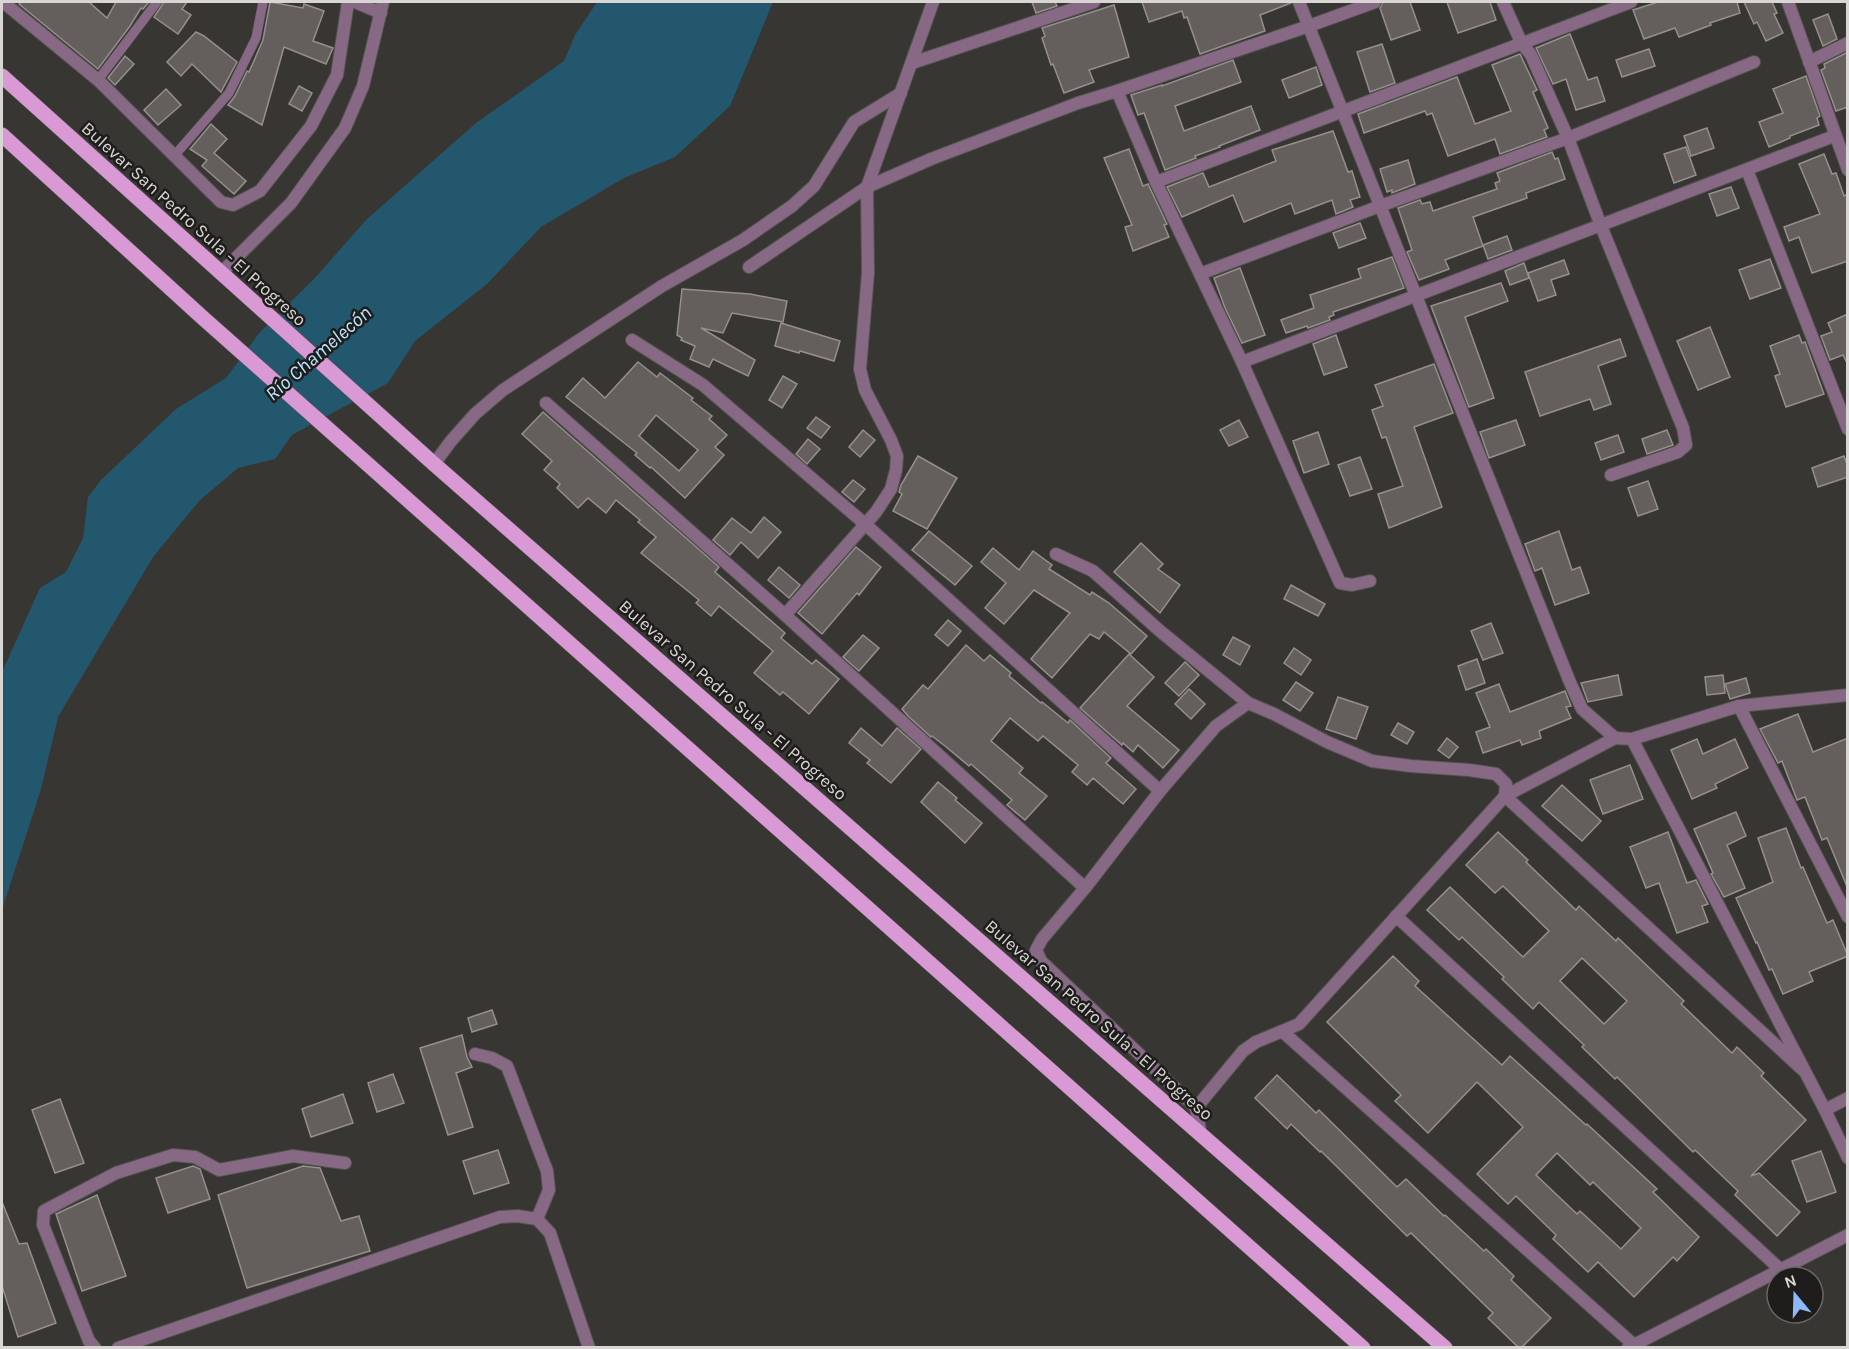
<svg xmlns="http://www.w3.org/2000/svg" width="1849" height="1349" viewBox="0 0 1849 1349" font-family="Karla,sans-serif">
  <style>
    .water { fill: #23576e }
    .building { fill: #645f5d; stroke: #958f8d; stroke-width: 1.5; fill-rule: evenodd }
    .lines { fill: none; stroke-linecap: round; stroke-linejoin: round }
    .service-casing { stroke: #55534f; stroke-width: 10 }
    .minor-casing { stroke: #55534f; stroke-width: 14 }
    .tertiary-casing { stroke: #55534f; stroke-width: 14 }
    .primary-casing { stroke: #55534f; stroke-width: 16 }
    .service { stroke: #876986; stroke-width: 9 }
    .minor { stroke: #876986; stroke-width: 12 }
    .tertiary { stroke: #876986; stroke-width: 12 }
    .primary { stroke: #d899d4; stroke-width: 15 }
    .labels { text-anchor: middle; stroke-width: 5; stroke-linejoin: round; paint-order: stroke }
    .street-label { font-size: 18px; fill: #d7d6d3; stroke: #1e1d1c }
    .water-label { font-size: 20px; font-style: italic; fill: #b8e7ff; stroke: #1e1d1c }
  </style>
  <rect width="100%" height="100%" fill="#383632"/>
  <polygon class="water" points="597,2 773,2 730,106 675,157 624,178 541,227 487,284 415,341 388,383 292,435 275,459 238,468 200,500 153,557 58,717 41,789 2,910 2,672 40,588 66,572 83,538 88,497 101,480 176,409 226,378 260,332 315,278 366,220 476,123 564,61 575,35"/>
  <g class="building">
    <polygon points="21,2 89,2 107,18 116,2 149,2 143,9 141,8 130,26 98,69 19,4"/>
    <polygon points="164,2 187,2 182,9 191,15 178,34 154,17"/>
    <polygon points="270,2 303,8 304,4 324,11 313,41 333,48 326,64 284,47 262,125 228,105 235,96 247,71 249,72 263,40"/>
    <polygon points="1032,2 1055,2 1057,6 1036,13"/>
    <polygon points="1142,2 1291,2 1291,3 1260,15 1265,31 1200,54 1187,17 1184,18 1182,11 1149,22"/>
    <polygon points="1383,2 1410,2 1420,30 1391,40 1380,8"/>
    <polygon points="1447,2 1490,2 1496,20 1458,33"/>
    <polygon points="1658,2 1737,2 1740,13 1710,23 1711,25 1679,37 1675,28 1644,39 1633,10"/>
    <polygon points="1744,2 1772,2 1777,13 1774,14 1783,33 1766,41 1757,22 1754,24"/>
    <polygon points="1114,5 1129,57 1089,70 1094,82 1064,93 1053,64 1051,65 1042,38 1045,36 1042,28"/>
    <polygon points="1828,14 1837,39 1823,46 1813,20"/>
    <polygon points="196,32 204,36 237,62 221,92 192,64 181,76 167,62"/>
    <polygon points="1570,34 1588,80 1597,77 1605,101 1576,110 1566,79 1553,84 1536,48"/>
    <polygon points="1382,44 1395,83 1370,92 1357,52"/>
    <polygon points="1649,49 1655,66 1622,77 1616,60"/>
    <polygon points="1848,52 1848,107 1836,111 1821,70 1825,68 1824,64"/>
    <polygon points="1520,54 1537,90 1533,92 1548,128 1544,130 1547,137 1500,154 1495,139 1448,156 1432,113 1427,115 1425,111 1364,133 1358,114 1457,77 1475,124 1511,111 1492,65"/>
    <polygon points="125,56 134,64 115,85 108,78"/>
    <polygon points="1233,60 1241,82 1175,106 1184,131 1251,106 1260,130 1219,146 1220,147 1195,156 1196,158 1165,170 1144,113 1138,115 1131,95 1162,85 1162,86"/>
    <polygon points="1316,67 1322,85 1289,98 1282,80"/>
    <polygon points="1806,76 1820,116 1817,118 1819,125 1790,136 1790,138 1769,147 1759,122 1783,113 1773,89"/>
    <polygon points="299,86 312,93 302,111 289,104"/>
    <polygon points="166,89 181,105 158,125 144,110"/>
    <polygon points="211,124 227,139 214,153 246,181 234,194 202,166 207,160 190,149"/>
    <polygon points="1707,128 1714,148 1691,156 1684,136"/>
    <polygon points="1333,131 1348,172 1352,171 1360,197 1350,200 1353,207 1336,214 1332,200 1295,214 1291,203 1244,222 1233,195 1182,217 1167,187 1203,173 1209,187 1276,161 1272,150"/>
    <polygon points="1686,147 1696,175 1674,183 1664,154"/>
    <polygon points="1129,149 1143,186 1148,184 1167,224 1164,225 1169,237 1133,251 1125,227 1132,225 1104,158"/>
    <polygon points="1552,152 1555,159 1558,158 1565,179 1526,193 1527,198 1473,217 1483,246 1445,260 1449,269 1419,280 1407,252 1412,250 1398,208 1420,200 1422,204 1430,202 1433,211 1497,189 1495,183 1500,181 1497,173"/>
    <polygon points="1824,154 1832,174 1836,173 1844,196 1848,194 1848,261 1812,273 1799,237 1789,241 1784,227 1820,214 1799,164"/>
    <polygon points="1408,160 1415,184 1392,193 1392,190 1387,192 1380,169"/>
    <polygon points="1731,187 1739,208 1717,216 1709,194"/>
    <polygon points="1360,223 1366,238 1339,248 1333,233"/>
    <polygon points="1507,236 1512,250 1488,259 1483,245"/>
    <polygon points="1392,257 1404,288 1333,312 1334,315 1329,317 1330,320 1308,328 1307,326 1286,333 1281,320 1314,308 1310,295 1361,278 1358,269"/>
    <polygon points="1770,259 1781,288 1750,299 1739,270"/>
    <polygon points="1564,260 1569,274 1551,280 1556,295 1538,301 1528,273"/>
    <polygon points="1524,263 1529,278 1510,285 1505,271"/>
    <polygon points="1240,268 1265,335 1242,343 1225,308 1214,278"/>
    <polygon points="1501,283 1508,301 1465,317 1494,398 1469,407 1431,306"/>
    <polygon points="682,289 750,294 787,301 783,322 732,313 723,333 701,328 755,360 748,376 713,359 709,367 690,359 695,346 681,340 682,338 677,335"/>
    <polygon points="1848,314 1848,365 1843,355 1830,360 1821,336 1832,332 1828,323"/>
    <polygon points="781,323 840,341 834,361 800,351 799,353 775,346"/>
    <polygon points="1710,327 1730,377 1698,390 1677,341"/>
    <polygon points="1336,335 1347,367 1324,375 1313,344"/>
    <polygon points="1799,335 1802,343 1805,342 1824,394 1786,407 1775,376 1780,374 1770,346"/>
    <polygon points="1620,339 1626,356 1598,366 1611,404 1594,410 1590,399 1540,416 1525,372"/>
    <path d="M638 362 657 377 660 373 693 398 691 400 712 416 709 419 727 435 715 447 724 455 685 498 651 467 650 468 635 455 637 453 566 397 583 378 605 398ZM656 415 698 450 679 471 639 436Z"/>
    <polygon points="1434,364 1453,413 1414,427 1442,507 1389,528 1378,494 1403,486 1386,437 1382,438 1372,410 1383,406 1375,385"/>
    <polygon points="783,376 797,384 782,408 769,400"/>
    <polygon points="543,412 719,567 715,572 785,633 781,638 812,664 816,660 839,679 809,714 783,692 780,695 754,673 773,651 719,606 711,616 696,603 699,600 641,553 656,537 638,522 640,520 616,500 606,513 588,498 578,508 557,488 560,484 544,470 552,461 522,434"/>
    <polygon points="816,417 830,427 821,438 807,428"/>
    <polygon points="1239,420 1248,437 1229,446 1220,430"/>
    <polygon points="1516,420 1525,445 1489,458 1480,432"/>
    <polygon points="863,430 875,440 860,457 849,447"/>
    <polygon points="1667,430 1673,445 1647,454 1642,439"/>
    <polygon points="1318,432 1329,464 1304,473 1293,441"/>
    <polygon points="1618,435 1624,452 1601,460 1595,443"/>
    <polygon points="808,439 820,449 807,464 796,454"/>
    <polygon points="918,456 957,478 927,529 893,511 902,494 899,492 901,485"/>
    <polygon points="1844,456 1848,467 1848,477 1818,487 1812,468"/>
    <polygon points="1360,457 1372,489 1350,496 1338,465"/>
    <polygon points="853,480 865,489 854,502 842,492"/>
    <polygon points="1648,481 1658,509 1638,516 1628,488"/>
    <polygon points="764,517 781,532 758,558 741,542 730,555 713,540 732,518 751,533"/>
    <polygon points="929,531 972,566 955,585 912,550"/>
    <polygon points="1559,531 1572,570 1580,567 1589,593 1555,605 1542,568 1535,571 1525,544"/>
    <polygon points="1141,543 1163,564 1158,569 1180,585 1160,613 1114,572"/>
    <polygon points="856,547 881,567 859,595 857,593 822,634 798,613"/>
    <polygon points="993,548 1019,570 1033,551 1052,565 1049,569 1090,595 1092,592 1109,603 1147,636 1131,654 1104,632 1099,639 1090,634 1052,678 1031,659 1070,613 1034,590 1004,624 985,608 1006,583 981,562"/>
    <polygon points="779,567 800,585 789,598 768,580"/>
    <polygon points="1291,585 1325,604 1318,616 1284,599"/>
    <polygon points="948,620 961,631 948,646 935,635"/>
    <polygon points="1491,623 1503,653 1483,660 1471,631"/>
    <polygon points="863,635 879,648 859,671 843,657"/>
    <polygon points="1233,637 1250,646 1240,665 1223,655"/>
    <polygon points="966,645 984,661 990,655 1011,673 1009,676 1041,703 1042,702 1068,723 1070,720 1111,758 1106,763 1136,789 1123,804 1093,778 1087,785 1072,772 1078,765 1043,736 1038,741 1010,718 991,741 1023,768 1019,773 1047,796 1025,820 1007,805 1012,800 971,764 969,766 945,746 932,736 931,737 908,716 902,709 923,685 928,689"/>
    <polygon points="1294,648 1311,660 1301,675 1284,663"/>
    <polygon points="1129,654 1154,677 1127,706 1179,750 1163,768 1138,745 1133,752 1123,743 1122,745 1080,708"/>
    <polygon points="1477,659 1485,683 1466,690 1458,666"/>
    <polygon points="1185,662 1199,675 1179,696 1165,683"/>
    <polygon points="1618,675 1622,695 1588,702 1581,683"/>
    <polygon points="1723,675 1725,693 1707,695 1705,677"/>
    <polygon points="1746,678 1750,693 1730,699 1725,684"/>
    <polygon points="1296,682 1313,693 1300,711 1283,700"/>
    <polygon points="1499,684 1510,712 1565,691 1571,706 1566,707 1571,718 1539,731 1541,738 1522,745 1520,740 1483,753 1476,732 1490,727 1476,693"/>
    <polygon points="1189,689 1205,704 1191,719 1175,704"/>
    <polygon points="1338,697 1368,707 1356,739 1326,729"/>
    <polygon points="1798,714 1813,752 1848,738 1848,889 1827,838 1822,840 1805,797 1797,800 1782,761 1778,763 1760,729"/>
    <polygon points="1398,723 1414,732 1407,744 1391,735"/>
    <polygon points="861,728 882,746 897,728 921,749 891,783 867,763 870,760 849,743"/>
    <polygon points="1447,738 1458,747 1449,758 1438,750"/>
    <polygon points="1697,739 1703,754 1735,739 1748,768 1715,784 1717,788 1692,799 1671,750"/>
    <polygon points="1630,765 1643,799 1603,814 1590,780"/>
    <polygon points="938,782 957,798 955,800 982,823 965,843 921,802"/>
    <polygon points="1562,785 1601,821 1582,841 1542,806"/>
    <polygon points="1736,812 1746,836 1727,845 1745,888 1724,897 1711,874 1713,873 1694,829"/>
    <polygon points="1786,828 1801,868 1803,867 1827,923 1833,920 1848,956 1809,972 1813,981 1783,994 1772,969 1769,970 1757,942 1756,943 1736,898 1773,882 1758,838"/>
    <path d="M1498 832 1528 860 1526 862 1576 910 1579 906 1616 941 1618 938 1684 1001 1681 1004 1732 1053 1737 1047 1764 1073 1761 1076 1806 1120 1751 1176 1759 1173 1800 1212 1777 1236 1735 1195 1738 1191 1695 1150 1693 1152 1617 1077 1615 1079 1582 1047 1584 1045 1539 1002 1533 1009 1502 979 1504 977 1462 937 1459 940 1427 910 1450 887 1523 957 1549 931 1503 886 1495 893 1466 865ZM1582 958 1627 1001 1604 1024 1560 981Z"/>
    <polygon points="1668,832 1687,883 1696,880 1708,904 1702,906 1708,922 1677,933 1659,883 1646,888 1630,847"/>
    <path d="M1393 956 1419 981 1415 986 1502 1065 1510 1056 1586 1125 1587 1124 1657 1189 1653 1192 1699 1237 1677 1261 1673 1257 1634 1297 1598 1262 1588 1272 1553 1239 1556 1235 1516 1196 1508 1204 1477 1174 1523 1127 1477 1082 1428 1133 1395 1101 1401 1095 1327 1022ZM1557 1153 1590 1185 1593 1182 1641 1228 1621 1249 1580 1211 1577 1214 1536 1175Z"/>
    <polygon points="492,1010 497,1024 472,1032 468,1018"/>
    <polygon points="462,1035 467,1057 472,1067 456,1073 473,1127 448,1135 420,1048"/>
    <polygon points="393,1074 404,1103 377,1112 368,1083"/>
    <polygon points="1277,1075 1316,1113 1319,1110 1397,1187 1406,1179 1444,1216 1445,1215 1484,1251 1486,1249 1514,1276 1511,1280 1551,1318 1522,1347 1518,1347 1488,1318 1493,1313 1411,1233 1407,1236 1321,1151 1320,1152 1291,1124 1287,1129 1255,1098"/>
    <polygon points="343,1094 353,1123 311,1137 302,1109"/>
    <polygon points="60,1099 84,1163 55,1173 32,1110"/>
    <polygon points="498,1150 509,1183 474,1194 463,1161"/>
    <polygon points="1821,1151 1836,1192 1807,1202 1792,1161"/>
    <polygon points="193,1166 200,1169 210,1199 168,1213 156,1178"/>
    <polygon points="303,1166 320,1168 341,1221 359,1216 370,1251 247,1288 218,1195"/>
    <polygon points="97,1195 126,1276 82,1291 56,1214"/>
    <polygon points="2,1202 19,1244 27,1243 56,1323 18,1337 2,1286"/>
  </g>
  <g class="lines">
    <defs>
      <g id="service">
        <polyline points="98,80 157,2"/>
        <polyline points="174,156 229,93 256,38 263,2"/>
      </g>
      <g id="minor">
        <polyline points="3,2 98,80 221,202 233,205 260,191 311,126 337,75 348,2"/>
        <polyline points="355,2 381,13"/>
        <polyline points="1299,2 1569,680 1582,709 1615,738"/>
        <polyline points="1503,2 1521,42 1531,55 1568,138 1601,226 1683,428 1686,445 1678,452 1611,475"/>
        <polyline points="1788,2 1848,170"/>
        <polyline points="1809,62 1848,43"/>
        <polyline points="912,63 1094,2"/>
        <polyline points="1747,170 1848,429"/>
        <polyline points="1156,182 1631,2"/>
        <polyline points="749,267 867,187 931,159 1078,103 1117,91"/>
        <polyline points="221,273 291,203 345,128 363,86 383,2"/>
        <polyline points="1200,274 1380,206 1568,138 1754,62"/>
        <polyline points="632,340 703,385 865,524 1160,791"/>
        <polyline points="1242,362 1834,136"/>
        <polyline points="546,403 785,615 1085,888"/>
        <polyline points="434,464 451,441 475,414 503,390 662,286 743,240 792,206 814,186 854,122 901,93"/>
        <polyline points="1056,554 1093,571 1160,631 1248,703 1274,714 1327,742 1372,761 1411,766 1469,770 1496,774 1506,784 1505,796 1803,1070"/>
        <polyline points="1370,581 1352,585 1340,583 1242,362 1156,182 1117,91 1309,26 1375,2"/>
        <polyline points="785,615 876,512 891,489 896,470 897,456 891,440 865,390 860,369 868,273 867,187 933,2"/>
        <polyline points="1739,706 1848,917"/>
        <polyline points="1632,739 1825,1110 1848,1158"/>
        <polyline points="1396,916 1781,1270"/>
        <polyline points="1283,1032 1634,1345"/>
        <polyline points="475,1054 492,1058 507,1066 547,1171 549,1190 537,1219"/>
        <polyline points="1196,1108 1243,1051 1256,1042 1299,1024 1505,796 1615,738 1632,739 1739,706 1848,695"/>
        <polyline points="1825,1110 1848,1098"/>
        <polyline points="1201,1136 1196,1108 1041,961 1036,950 1042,939 1085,888 1160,791 1216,726 1248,703"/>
        <polyline points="95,1348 89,1341 43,1225 44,1211 116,1173 173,1155 195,1157 219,1170 293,1156 345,1163"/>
        <polyline points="118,1348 500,1217 518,1216 537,1219 550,1233 589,1348"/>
      </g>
      <polyline id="tertiary" points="1628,1348 1848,1235"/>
      <g id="primary">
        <polyline points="2,76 434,464 1445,1348"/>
        <polyline points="2,135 203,318 1363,1348"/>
      </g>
    </defs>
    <use href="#service" class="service-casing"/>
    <use href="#minor" class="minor-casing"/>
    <use href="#tertiary" class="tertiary-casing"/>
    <use href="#primary" class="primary-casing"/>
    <use href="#service" class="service"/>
    <use href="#minor" class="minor"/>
    <use href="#tertiary" class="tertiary"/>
    <use href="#primary" class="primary"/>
  </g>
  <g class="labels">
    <g class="street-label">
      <text transform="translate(194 224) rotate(42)" y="6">Bulevar San Pedro Sula - El Progreso</text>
      <text transform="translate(733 700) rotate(41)" y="6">Bulevar San Pedro Sula - El Progreso</text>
      <text transform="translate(1099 1020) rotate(41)" y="6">Bulevar San Pedro Sula - El Progreso</text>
    </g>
    <g class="water-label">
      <text transform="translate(318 353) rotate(-41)" y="7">Río Chamelecón</text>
    </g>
  </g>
  <rect width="1849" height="1349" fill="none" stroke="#d7d6d3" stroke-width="6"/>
  <g transform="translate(1795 1295) rotate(341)"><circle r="28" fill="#1e1d1c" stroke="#686765" stroke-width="1.5"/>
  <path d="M0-4.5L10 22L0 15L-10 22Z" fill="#8eb9fc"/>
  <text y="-9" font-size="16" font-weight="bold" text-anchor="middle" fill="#d7d6d3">N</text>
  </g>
</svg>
